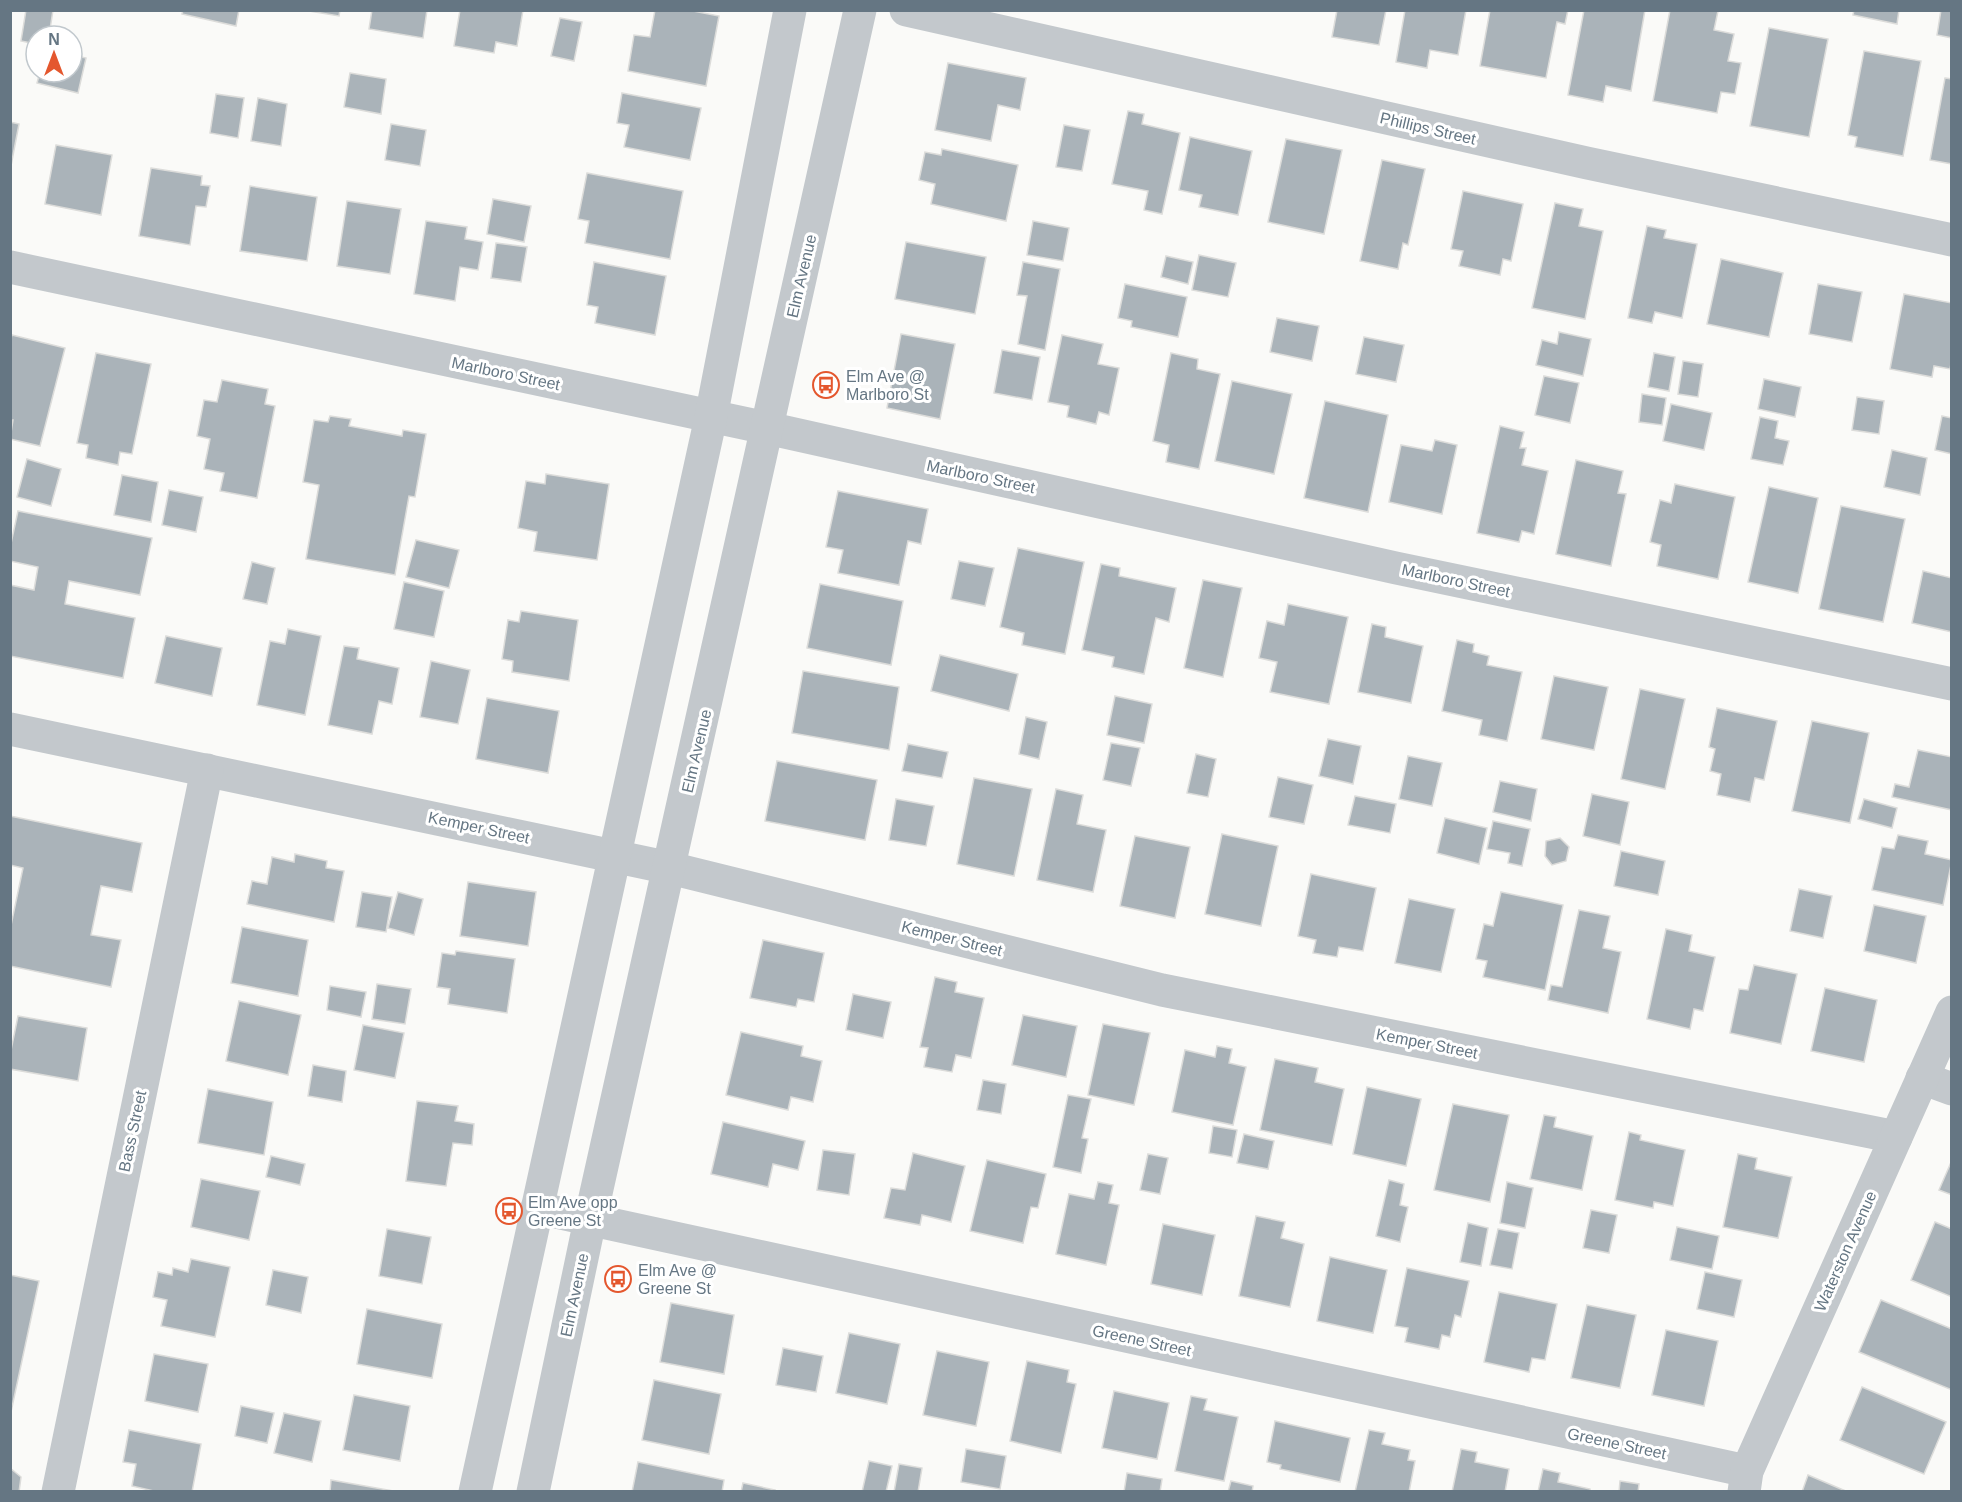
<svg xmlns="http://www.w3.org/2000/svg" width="1962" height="1502" viewBox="0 0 1962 1502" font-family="Arial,sans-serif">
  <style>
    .building { fill: #aab3b9; stroke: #dcdcda; stroke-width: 1.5 }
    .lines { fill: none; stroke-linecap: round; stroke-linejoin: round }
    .minor { stroke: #c3c8cc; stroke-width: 33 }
    .tertiary { stroke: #c3c8cc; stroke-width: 33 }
    .labels { text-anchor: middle; stroke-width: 6; stroke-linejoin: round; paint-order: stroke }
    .street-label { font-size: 16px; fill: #657683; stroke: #fff }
    .poi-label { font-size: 16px; fill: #657683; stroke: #fff; text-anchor: start }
  </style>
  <rect width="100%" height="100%" fill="#fafaf8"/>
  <g class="building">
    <polygon points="26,10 53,10 49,36 36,36 36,44 21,41"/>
    <polygon points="183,10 239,10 236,26 182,14"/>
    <polygon points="303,10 340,10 339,16"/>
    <polygon points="372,10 427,10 423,38 369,29"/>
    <polygon points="460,10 523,10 517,46 496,42 494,53 454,46"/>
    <polygon points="655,10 688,10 719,16 706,86 628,71 634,35 650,37"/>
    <polygon points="1337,10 1386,10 1379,45 1332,37"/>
    <polygon points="1405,10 1466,10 1458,55 1430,50 1427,68 1396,62"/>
    <polygon points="1490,10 1568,10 1565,24 1557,22 1546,78 1480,66"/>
    <polygon points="1584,10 1645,10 1631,91 1606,86 1603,102 1568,95"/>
    <polygon points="1670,10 1718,11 1714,30 1734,34 1728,61 1741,63 1735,94 1721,92 1717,113 1653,101"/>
    <polygon points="1854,10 1899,10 1897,24 1853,15"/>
    <polygon points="1941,10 1952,10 1952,38 1937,35"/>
    <polygon points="560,18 582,22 574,61 551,56"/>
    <polygon points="1769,28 1828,39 1809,137 1750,126"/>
    <polygon points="1864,51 1921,61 1903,156 1855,147 1857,137 1848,135"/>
    <polygon points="72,55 86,58 78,93 37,83 40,72 72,72"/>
    <polygon points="948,63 1026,78 1020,110 998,105 991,141 935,130"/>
    <polygon points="350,73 386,79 381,114 344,107"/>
    <polygon points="1945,78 1952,79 1952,164 1930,160"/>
    <polygon points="622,93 701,108 690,160 624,147 629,125 617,123"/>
    <polygon points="216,94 244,98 238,138 210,133"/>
    <polygon points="258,98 287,104 281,146 251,141"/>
    <polygon points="1128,111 1144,114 1142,124 1180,133 1162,214 1144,210 1148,191 1112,184"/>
    <polygon points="10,122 19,124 10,171"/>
    <polygon points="391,124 426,130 420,166 385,160"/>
    <polygon points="1064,125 1090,130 1082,171 1056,167"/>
    <polygon points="1190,137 1252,151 1238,215 1199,207 1202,195 1179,190"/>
    <polygon points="1286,139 1342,150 1324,234 1268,222"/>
    <polygon points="56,145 112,155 101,215 45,204"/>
    <polygon points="942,149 1018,165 1006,221 931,204 935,184 919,180 925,152 941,155"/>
    <polygon points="1382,160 1425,169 1408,245 1403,243 1398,269 1360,261"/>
    <polygon points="151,168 202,176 201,185 210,186 206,207 196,206 190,245 139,236"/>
    <polygon points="587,173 683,191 670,259 585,243 589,221 578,219"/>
    <polygon points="250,186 317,197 307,261 240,251"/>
    <polygon points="1463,191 1523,204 1511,261 1503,259 1500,275 1459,266 1463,251 1451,249"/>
    <polygon points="493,199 531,206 524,242 487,234"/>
    <polygon points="347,201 401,209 390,274 337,266"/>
    <polygon points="1555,203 1583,209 1579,226 1603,231 1585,319 1532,308"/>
    <polygon points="426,221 467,227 465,239 483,242 478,270 460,267 455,301 414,294"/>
    <polygon points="1033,221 1069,228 1063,261 1027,255"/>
    <polygon points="1647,226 1666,230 1664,238 1697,244 1682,318 1655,312 1652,323 1628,318"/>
    <polygon points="906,242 986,257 975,314 895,299"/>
    <polygon points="496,243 527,247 521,282 491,278"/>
    <polygon points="1199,255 1236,263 1228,297 1192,290"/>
    <polygon points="1166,256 1193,262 1188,284 1161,277"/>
    <polygon points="1721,259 1783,273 1769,337 1707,324"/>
    <polygon points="594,262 666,276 655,335 595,323 598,307 587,305"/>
    <polygon points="1023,262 1060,269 1045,350 1018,344 1027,296 1017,295"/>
    <polygon points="1125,284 1187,297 1178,337 1131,327 1132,321 1118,318"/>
    <polygon points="1818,284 1862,292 1852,342 1809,334"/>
    <polygon points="1904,294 1952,303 1952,359 1950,369 1934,366 1932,377 1890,369"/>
    <polygon points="1277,318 1319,326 1312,361 1270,352"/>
    <polygon points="1559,332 1591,339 1583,376 1536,365 1542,340 1557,344"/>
    <polygon points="901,334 955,344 940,419 887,408"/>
    <polygon points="12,335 65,348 40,446 10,439 13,420 10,420 10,342"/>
    <polygon points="1062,335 1103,344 1098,364 1119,368 1109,415 1099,412 1096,424 1067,417 1069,406 1048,402"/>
    <polygon points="1364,337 1404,345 1396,382 1356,374"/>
    <polygon points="1002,350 1040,357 1032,400 994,393"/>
    <polygon points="96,353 151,364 132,454 120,452 118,465 86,458 88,445 77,443"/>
    <polygon points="1171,353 1198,359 1197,369 1220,374 1199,469 1166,462 1169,445 1153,441"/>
    <polygon points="1654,353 1675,357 1669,391 1648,387"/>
    <polygon points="1683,361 1703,364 1698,397 1678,394"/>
    <polygon points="1544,376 1579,383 1570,423 1535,415"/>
    <polygon points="1764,379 1801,387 1795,417 1758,409"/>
    <polygon points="222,380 268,389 265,404 275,406 257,498 220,491 224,473 204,469 210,439 197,436 204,400 217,402"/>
    <polygon points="1232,381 1292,394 1274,474 1215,461"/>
    <polygon points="1642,394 1666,398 1662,425 1639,422"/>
    <polygon points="1857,397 1884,401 1879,434 1852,430"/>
    <polygon points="1325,401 1388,415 1368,512 1304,498"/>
    <polygon points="1671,404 1712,413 1704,450 1663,441"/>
    <polygon points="330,416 351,419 349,426 402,436 403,430 426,434 415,497 409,496 395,575 306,559 319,485 303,482 314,420 328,422"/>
    <polygon points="1942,416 1952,418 1952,454 1935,450"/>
    <polygon points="1760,417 1778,421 1775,438 1789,441 1783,465 1751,459"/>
    <polygon points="1500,426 1524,432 1520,448 1526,448 1522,465 1548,471 1534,534 1522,531 1519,542 1477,533"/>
    <polygon points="1435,440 1457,445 1442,514 1389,502 1401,445 1432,451"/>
    <polygon points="1892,450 1927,458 1920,495 1884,487"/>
    <polygon points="27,459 61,469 51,506 17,497"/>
    <polygon points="1576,460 1623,471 1618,493 1626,494 1611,566 1556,554"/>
    <polygon points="546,474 609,484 597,560 534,551 537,532 518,528 526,481 545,484"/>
    <polygon points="122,475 158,482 151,522 114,515"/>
    <polygon points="1675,484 1735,497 1718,579 1657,566 1661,545 1650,542 1660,500 1671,503"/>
    <polygon points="1769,487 1818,498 1798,593 1748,582"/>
    <polygon points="169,490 203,497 196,532 162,525"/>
    <polygon points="838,491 928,509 921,544 908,541 899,585 838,573 843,550 826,547"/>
    <polygon points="1841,506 1905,519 1883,622 1819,609"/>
    <polygon points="18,511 152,538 140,595 69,581 65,604 135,618 123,678 10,656 10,585 34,590 38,567 10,561 10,548"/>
    <polygon points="416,540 459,550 449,588 406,577"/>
    <polygon points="1018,548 1084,562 1065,654 1022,645 1024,633 1000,627"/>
    <polygon points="959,561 994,568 985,606 951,599"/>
    <polygon points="252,562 275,568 267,604 243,599"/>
    <polygon points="1101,564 1120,568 1119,576 1176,588 1169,622 1156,618 1144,674 1112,667 1114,657 1082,650"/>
    <polygon points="1923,571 1952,578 1952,632 1912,623"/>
    <polygon points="1203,580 1242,588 1223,677 1184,668"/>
    <polygon points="404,582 444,591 434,637 394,629"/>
    <polygon points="820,584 903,601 891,665 807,648"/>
    <polygon points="1288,604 1348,617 1329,704 1270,692 1277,662 1259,658 1267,621 1284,625"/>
    <polygon points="521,611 578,620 569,681 512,672 513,661 502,659 508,620 519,622"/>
    <polygon points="1372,624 1386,627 1385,637 1423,646 1411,703 1358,692"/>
    <polygon points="288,629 321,636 305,715 257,705 270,641 285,644"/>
    <polygon points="166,636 222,648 212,696 155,683"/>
    <polygon points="1457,640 1474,644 1473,652 1489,656 1487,665 1522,672 1507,741 1479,735 1482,720 1442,711"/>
    <polygon points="344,646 359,648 357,659 399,668 392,704 379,701 372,734 328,725"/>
    <polygon points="940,655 1018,674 1009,711 931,691"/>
    <polygon points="431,661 470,670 458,724 420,717"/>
    <polygon points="803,671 899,687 889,750 792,733"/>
    <polygon points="1554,676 1608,687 1594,750 1541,739"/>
    <polygon points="1640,689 1685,699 1665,789 1621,779"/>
    <polygon points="1115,696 1152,704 1144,743 1107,735"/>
    <polygon points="487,698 559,711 548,773 476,759"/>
    <polygon points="1717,708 1777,721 1764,780 1755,778 1750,802 1717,795 1721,774 1710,771 1715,749 1709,747"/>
    <polygon points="1026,717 1047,722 1039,759 1019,754"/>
    <polygon points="1812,721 1869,733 1850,823 1792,811"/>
    <polygon points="1328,739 1361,746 1353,784 1319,776"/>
    <polygon points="1111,743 1140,748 1131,786 1103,780"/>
    <polygon points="908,744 948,752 942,778 902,771"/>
    <polygon points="1918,750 1952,757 1952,810 1892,797 1895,784 1909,787"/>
    <polygon points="1196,754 1216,759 1208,797 1187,793"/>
    <polygon points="1408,756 1442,763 1432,806 1399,799"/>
    <polygon points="777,761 877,780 865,840 765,821"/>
    <polygon points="1278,777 1313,785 1304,824 1269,817"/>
    <polygon points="974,778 1032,789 1014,876 957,864"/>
    <polygon points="1500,781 1537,789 1531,821 1493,812"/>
    <polygon points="1056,789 1083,795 1077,824 1106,830 1093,892 1037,880"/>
    <polygon points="1592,794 1629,802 1620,845 1583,836"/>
    <polygon points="1355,796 1396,804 1390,833 1348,825"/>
    <polygon points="896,799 934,806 926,846 889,840"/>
    <polygon points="1864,799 1897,808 1892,828 1858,819"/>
    <polygon points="10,816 142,843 132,892 101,886 91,935 121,940 111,987 10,966 10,930 23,868 10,865"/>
    <polygon points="1445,818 1487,828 1479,864 1437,853"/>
    <polygon points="1493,821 1530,829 1522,866 1508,863 1510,853 1487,849"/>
    <polygon points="1222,834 1278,846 1261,926 1205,914"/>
    <polygon points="1898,835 1928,841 1925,854 1952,860 1943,905 1872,890 1882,847 1894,849"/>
    <polygon points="1135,836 1190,847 1175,918 1120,906"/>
    <polygon points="1560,838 1569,847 1566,861 1552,865 1545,856 1546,841"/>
    <polygon points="1621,851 1665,861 1658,895 1614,886"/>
    <polygon points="295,854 327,861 326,868 344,871 334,922 247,904 252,881 267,884 272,857 294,862"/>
    <polygon points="1311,874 1376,888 1363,951 1339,947 1337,957 1313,953 1316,940 1298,936"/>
    <polygon points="468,882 536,892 528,946 460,936"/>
    <polygon points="1799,889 1832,896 1823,938 1790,931"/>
    <polygon points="362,892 392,897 386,932 356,927"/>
    <polygon points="398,892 423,899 414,935 388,928"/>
    <polygon points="1501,892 1563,905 1545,990 1483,977 1487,961 1476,959 1484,924 1493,926"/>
    <polygon points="1409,899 1455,909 1441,972 1395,963"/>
    <polygon points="1874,905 1926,916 1916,963 1864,951"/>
    <polygon points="1579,910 1610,916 1603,948 1621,952 1608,1013 1548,1000 1551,985 1562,987"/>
    <polygon points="242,927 308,940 298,996 231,983"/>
    <polygon points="1666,929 1692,935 1689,951 1715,957 1703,1011 1694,1009 1690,1029 1647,1019"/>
    <polygon points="763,940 824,953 814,1002 798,999 796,1007 750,998"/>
    <polygon points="456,951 515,959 507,1013 448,1004 450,989 437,987 442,953 455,955"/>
    <polygon points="1754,965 1797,974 1781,1044 1730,1033 1739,989 1748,990"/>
    <polygon points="935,977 957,982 955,992 984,998 971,1058 956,1055 952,1072 924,1067 928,1048 920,1047"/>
    <polygon points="377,984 411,989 405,1024 372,1019"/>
    <polygon points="330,986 366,992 361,1017 327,1010"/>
    <polygon points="1825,988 1877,1000 1864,1062 1811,1051"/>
    <polygon points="853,994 891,1002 883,1038 846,1030"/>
    <polygon points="239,1001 301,1015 288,1075 226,1061"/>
    <polygon points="1023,1015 1077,1026 1066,1077 1012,1065"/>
    <polygon points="18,1016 87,1028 78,1081 10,1069 10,1055"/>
    <polygon points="1103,1024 1150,1033 1134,1105 1088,1095"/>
    <polygon points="363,1025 404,1033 395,1078 354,1070"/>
    <polygon points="741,1032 803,1046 801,1056 822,1061 813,1102 791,1097 788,1110 726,1095"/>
    <polygon points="1217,1046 1232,1049 1229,1063 1246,1067 1233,1125 1172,1112 1185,1050 1215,1057"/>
    <polygon points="1275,1059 1318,1068 1315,1082 1344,1089 1332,1145 1260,1130"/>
    <polygon points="313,1065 346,1071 342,1102 308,1096"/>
    <polygon points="983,1080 1006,1084 1001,1114 977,1110"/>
    <polygon points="1367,1087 1421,1099 1406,1166 1353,1154"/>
    <polygon points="208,1089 273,1102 264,1155 198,1143"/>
    <polygon points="1068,1095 1091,1099 1082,1138 1088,1139 1081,1173 1053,1167"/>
    <polygon points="417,1101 458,1106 455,1121 474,1124 472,1145 453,1143 446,1186 406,1181"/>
    <polygon points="1453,1104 1509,1115 1490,1202 1434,1190"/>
    <polygon points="1544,1115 1556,1117 1554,1127 1593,1136 1582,1190 1530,1179"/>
    <polygon points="723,1122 805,1141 798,1170 773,1164 768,1187 711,1174"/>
    <polygon points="1213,1126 1237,1130 1232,1157 1209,1153"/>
    <polygon points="1629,1132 1641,1135 1640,1140 1685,1150 1673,1206 1654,1202 1653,1208 1615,1200"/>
    <polygon points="1244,1134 1274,1141 1268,1169 1237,1163"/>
    <polygon points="823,1150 855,1154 849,1195 817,1190"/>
    <polygon points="913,1153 965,1166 951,1222 922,1215 920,1225 884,1218 891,1188 905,1190"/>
    <polygon points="1148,1154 1168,1158 1160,1194 1140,1190"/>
    <polygon points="1738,1154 1757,1158 1755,1169 1792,1177 1778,1238 1723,1227"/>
    <polygon points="271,1156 305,1164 300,1185 266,1177"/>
    <polygon points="987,1160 1046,1174 1038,1208 1031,1207 1023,1243 970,1231"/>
    <polygon points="1952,1160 1952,1195 1939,1190"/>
    <polygon points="201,1179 260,1191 249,1240 191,1227"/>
    <polygon points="1389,1180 1404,1184 1400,1205 1408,1207 1400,1242 1376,1236"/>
    <polygon points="1098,1182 1113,1185 1109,1203 1119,1205 1106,1265 1056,1254 1069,1194 1094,1199"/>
    <polygon points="1507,1182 1533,1188 1525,1228 1500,1223"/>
    <polygon points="1591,1210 1617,1215 1609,1253 1583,1248"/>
    <polygon points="1256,1216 1285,1222 1281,1238 1304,1244 1290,1307 1239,1296"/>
    <polygon points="1935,1222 1952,1229 1952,1297 1911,1280"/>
    <polygon points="1468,1223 1488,1228 1481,1266 1460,1262"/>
    <polygon points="1163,1224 1215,1235 1202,1295 1151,1284"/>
    <polygon points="1677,1227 1719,1236 1712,1269 1670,1260"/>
    <polygon points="387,1229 431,1237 422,1284 379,1276"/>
    <polygon points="1498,1229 1519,1233 1512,1269 1490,1265"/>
    <polygon points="1330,1257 1387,1270 1373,1333 1317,1321"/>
    <polygon points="191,1259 230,1267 215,1337 161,1326 167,1300 153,1297 158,1272 172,1275 173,1268 188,1272"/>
    <polygon points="1407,1268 1469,1281 1461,1317 1455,1315 1450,1337 1442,1335 1439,1349 1405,1342 1408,1328 1395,1326"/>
    <polygon points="273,1270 308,1277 301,1313 266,1305"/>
    <polygon points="1705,1272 1742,1280 1734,1317 1697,1309"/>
    <polygon points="10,1275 39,1281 11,1412 10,1412"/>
    <polygon points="1499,1292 1557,1304 1545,1360 1532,1358 1529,1372 1484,1362"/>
    <polygon points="1881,1300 1952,1329 1952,1390 1859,1352"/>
    <polygon points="671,1303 734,1315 724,1374 660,1362"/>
    <polygon points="1587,1305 1636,1315 1620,1388 1571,1378"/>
    <polygon points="367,1309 442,1324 432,1378 357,1364"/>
    <polygon points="1666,1330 1718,1341 1704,1406 1652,1395"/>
    <polygon points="849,1333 900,1344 887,1404 836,1393"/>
    <polygon points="783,1348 823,1356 816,1392 776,1385"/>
    <polygon points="937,1351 989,1362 976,1426 923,1415"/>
    <polygon points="154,1354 208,1364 198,1412 145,1401"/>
    <polygon points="1027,1361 1069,1370 1067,1382 1076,1384 1061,1453 1010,1441"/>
    <polygon points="654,1380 721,1394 709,1454 642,1440"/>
    <polygon points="1862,1387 1946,1422 1924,1474 1840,1440"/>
    <polygon points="1114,1391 1169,1403 1157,1459 1102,1448"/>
    <polygon points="354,1395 410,1406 400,1461 343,1450"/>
    <polygon points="1191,1396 1207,1399 1204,1410 1238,1417 1224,1481 1175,1471"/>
    <polygon points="241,1406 274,1413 267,1443 235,1436"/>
    <polygon points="284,1413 321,1421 312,1462 274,1453"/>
    <polygon points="1275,1421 1350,1438 1340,1482 1280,1469 1281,1465 1267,1462"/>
    <polygon points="129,1430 201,1444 192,1492 158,1492 132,1486 136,1464 123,1462"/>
    <polygon points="1369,1430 1385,1433 1382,1444 1410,1450 1408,1460 1415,1461 1409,1492 1355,1492"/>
    <polygon points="966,1449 1006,1456 1000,1489 961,1482"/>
    <polygon points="1461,1449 1477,1452 1475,1462 1509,1469 1505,1492 1452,1492"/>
    <polygon points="869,1461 892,1466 886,1492 862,1492"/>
    <polygon points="638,1462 724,1480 722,1492 632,1492"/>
    <polygon points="899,1464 922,1468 918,1492 894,1492"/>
    <polygon points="10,1468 21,1477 19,1492 10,1492"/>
    <polygon points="1543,1469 1560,1473 1558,1482 1590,1489 1590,1492 1538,1492"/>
    <polygon points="1127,1473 1162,1479 1160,1492 1124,1492"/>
    <polygon points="1808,1475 1848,1492 1802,1492"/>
    <polygon points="331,1480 399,1492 330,1492"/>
    <polygon points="1231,1481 1253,1486 1252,1492 1228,1492"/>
    <polygon points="1620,1481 1639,1484 1638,1492 1619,1492"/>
    <polygon points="743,1483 775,1490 774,1492 741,1492"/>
  </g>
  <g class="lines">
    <g class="minor">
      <polyline points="906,10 1587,163 1952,240"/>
      <polyline points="10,267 767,428 1396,568 1952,684"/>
      <polyline points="10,729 670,868 1162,990 1896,1137"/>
      <polyline points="1922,1078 1952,1089"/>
      <polyline points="537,1208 1747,1471"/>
      <polyline points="58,1492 207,770"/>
      <polyline points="1744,1492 1747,1471 1952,1012"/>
    </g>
    <g class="tertiary">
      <polyline points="475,1492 711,417 790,10"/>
      <polyline points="533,1492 590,1220 860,10"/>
    </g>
  </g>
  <defs>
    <symbol id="bus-ring" viewBox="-11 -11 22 22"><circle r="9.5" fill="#fff" stroke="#e4572e" stroke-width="1.5"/><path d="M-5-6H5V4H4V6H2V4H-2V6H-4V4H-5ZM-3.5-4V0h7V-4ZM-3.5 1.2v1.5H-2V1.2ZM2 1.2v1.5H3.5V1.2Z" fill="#e4572e"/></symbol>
  </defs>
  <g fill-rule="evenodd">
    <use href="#bus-ring" x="811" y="370" width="30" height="30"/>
    <use href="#bus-ring" x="494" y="1196" width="30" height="30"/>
    <use href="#bus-ring" x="603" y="1264" width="30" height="30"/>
  </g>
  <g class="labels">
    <g class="street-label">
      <text transform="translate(1428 128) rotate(13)" y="6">Phillips Street</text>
      <text transform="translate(801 276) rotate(-77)" y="6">Elm Avenue</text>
      <text transform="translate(506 373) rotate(12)" y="6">Marlboro Street</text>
      <text transform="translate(981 476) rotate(12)" y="6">Marlboro Street</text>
      <text transform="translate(1456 580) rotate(12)" y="6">Marlboro Street</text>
      <text transform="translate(696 751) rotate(-77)" y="6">Elm Avenue</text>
      <text transform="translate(479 827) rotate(12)" y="6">Kemper Street</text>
      <text transform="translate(952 938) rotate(14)" y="6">Kemper Street</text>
      <text transform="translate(1427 1043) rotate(11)" y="6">Kemper Street</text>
      <text transform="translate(132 1131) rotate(-78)" y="6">Bass Street</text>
      <text transform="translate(1845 1251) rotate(-66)" y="6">Waterston Avenue</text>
      <text transform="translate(574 1295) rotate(-78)" y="6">Elm Avenue</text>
      <text transform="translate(1142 1340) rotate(12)" y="6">Greene Street</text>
      <text transform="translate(1617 1443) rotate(12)" y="6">Greene Street</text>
    </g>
    <g class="poi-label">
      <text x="846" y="382">Elm Ave @<tspan x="846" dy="18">Marlboro St</tspan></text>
      <text x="528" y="1208">Elm Ave opp<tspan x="528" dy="18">Greene St</tspan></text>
      <text x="638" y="1276">Elm Ave @<tspan x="638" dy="18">Greene St</tspan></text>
    </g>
  </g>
  <rect width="1962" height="1502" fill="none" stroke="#657683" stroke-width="24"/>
  <g transform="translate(54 54)"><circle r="28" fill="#ffffff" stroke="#c1c8cd" stroke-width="1.5"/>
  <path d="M0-4.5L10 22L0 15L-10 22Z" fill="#e4572e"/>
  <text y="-9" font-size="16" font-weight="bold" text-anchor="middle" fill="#657683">N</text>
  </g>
</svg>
